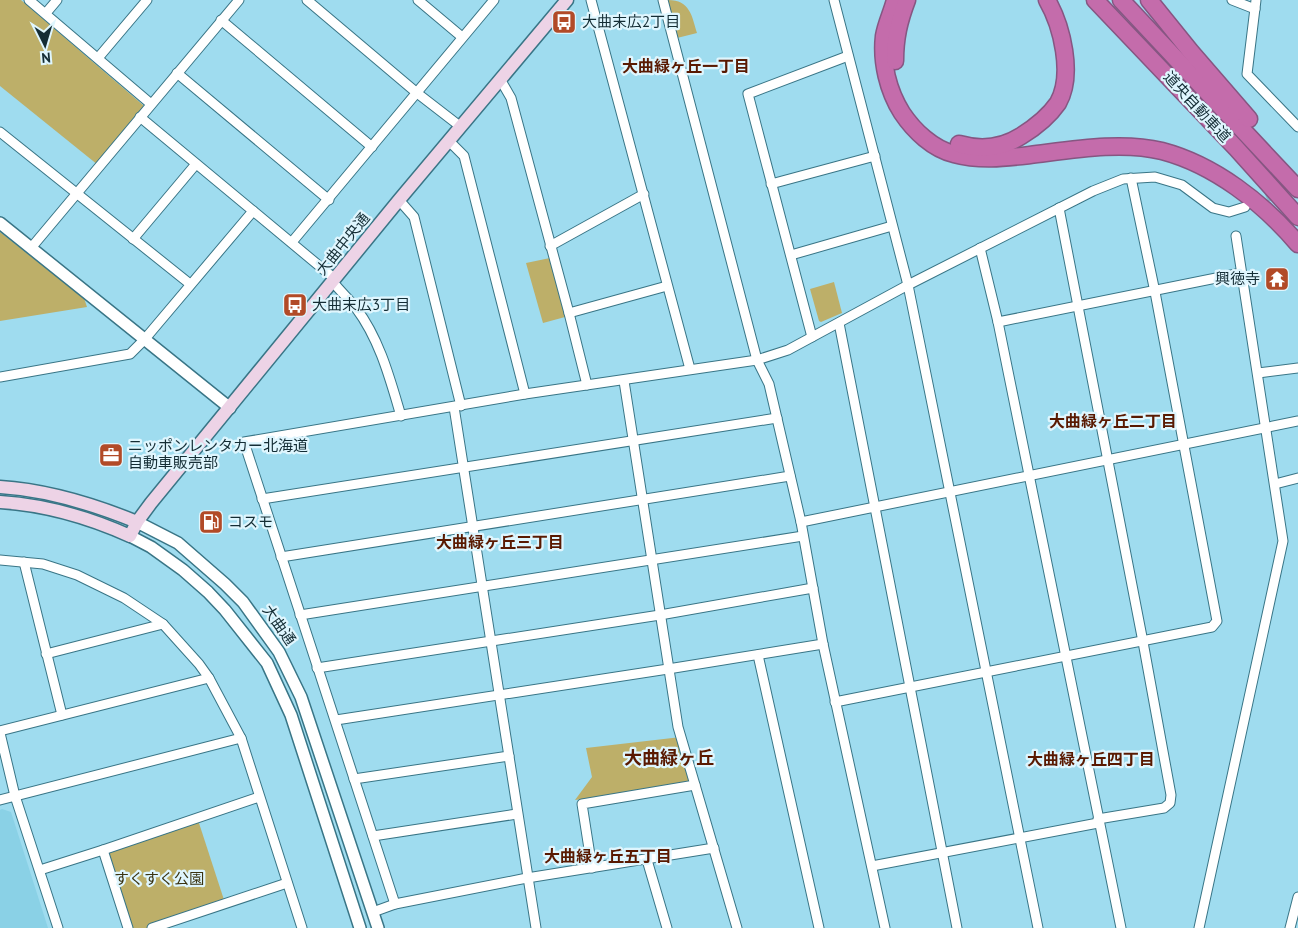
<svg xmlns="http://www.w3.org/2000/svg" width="1298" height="928" viewBox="0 0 1298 928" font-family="'PT Sans','Noto Sans JP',sans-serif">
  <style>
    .built { fill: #8ad1e6 }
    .green { fill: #bdaf69 }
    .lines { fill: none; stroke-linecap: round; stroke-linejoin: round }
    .minor-tunnel { stroke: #83b9ca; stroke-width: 9; stroke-dasharray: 9 4.5; stroke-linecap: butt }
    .minor-casing { stroke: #397586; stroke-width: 11 }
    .tertiary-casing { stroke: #397586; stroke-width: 14 }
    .secondary-casing { stroke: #397586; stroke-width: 15 }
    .motorway-casing { stroke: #865682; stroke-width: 19 }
    .minor { stroke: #fff; stroke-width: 9 }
    .tertiary { stroke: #fff; stroke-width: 11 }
    .secondary { stroke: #edd3e6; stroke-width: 12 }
    .motorway { stroke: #c46cab; stroke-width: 16 }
    .labels { text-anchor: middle; stroke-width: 4.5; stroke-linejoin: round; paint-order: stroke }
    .poi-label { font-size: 15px; fill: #142d35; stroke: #dff6fe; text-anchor: start }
    .street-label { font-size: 15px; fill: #142d35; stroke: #dff6fe }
    .park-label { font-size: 15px; fill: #3a3310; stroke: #dff6fe }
    .neighbourhood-label { font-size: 16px; font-weight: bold; fill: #591901; stroke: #dff6fe }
    .quarter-label { font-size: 18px; font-weight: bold; fill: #591901; stroke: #dff6fe }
  </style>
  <rect width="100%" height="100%" fill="#9fdcef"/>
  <polygon class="built" points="2,809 11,812 48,928 0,928 0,810"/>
  <g class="green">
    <polygon points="0,0 21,0 143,105 143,111 98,165 0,86"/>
    <path d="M668 0C690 0 692 16 697 33L677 38Z"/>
    <polygon points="0,232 84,298 87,307 0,321"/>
    <polygon points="550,258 565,317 543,323 526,263"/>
    <polygon points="834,282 842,313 821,322 819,321 810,289"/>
    <polygon points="681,737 695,785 575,800 592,777 586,748"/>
    <polygon points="198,820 225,903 152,928 128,928 103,850"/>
  </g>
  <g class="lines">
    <polyline class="minor-tunnel" points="1254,203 1298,184"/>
    <defs>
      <g id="minor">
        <polyline points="29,0 151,104"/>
        <polyline points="307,0 417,93 461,127"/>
        <polyline points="418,0 462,37"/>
        <polyline points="591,0 690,369"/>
        <polyline points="663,0 757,360 769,384 801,522 823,644 885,928"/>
        <polyline points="834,0 908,285 1038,928"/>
        <polyline points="1232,0 1255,9"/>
        <polyline points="1256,0 1247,74 1298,127"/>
        <polyline points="46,13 57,0"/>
        <polyline points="221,20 372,147"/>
        <polyline points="98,58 147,0"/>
        <polyline points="177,73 329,200"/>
        <polyline points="500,79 511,98 569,313 587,385"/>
        <polyline points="140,117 335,279"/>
        <polyline points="0,132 190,284"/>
        <polyline points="449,141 464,156 525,394"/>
        <polyline points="771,184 875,156"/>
        <polyline points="399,200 414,217 461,406"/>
        <polyline points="1059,208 1143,642 1171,795 1170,803 1164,808 1098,819"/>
        <polyline points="133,239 196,164"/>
        <polyline points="292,242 494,0"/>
        <polyline points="550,246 644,194"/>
        <polyline points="31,248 239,0"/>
        <polyline points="980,248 998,322 1121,928"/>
        <polyline points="791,255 892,226"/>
        <path d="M333 282C340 291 349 299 356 308 380 340 390 379 401 416"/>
        <polyline points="569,313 667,286"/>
        <polyline points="998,322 1241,273"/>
        <polyline points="839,323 957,928"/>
        <polyline points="812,337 748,94 848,56"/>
        <polyline points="1258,373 1298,368"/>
        <polyline points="0,377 130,354 144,340 253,211"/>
        <polyline points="624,381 678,727 737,928"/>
        <polyline points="454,407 536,928"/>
        <polyline points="1275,484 1298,478"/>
        <polyline points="262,499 777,418"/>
        <polyline points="801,522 1298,421"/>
        <polyline points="281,557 790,476"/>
        <polyline points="0,560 43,564 77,575 124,598 163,624 199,664 209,678 241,738 302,928"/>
        <polyline points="24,562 62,715"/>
        <polyline points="300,615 803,536"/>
        <polyline points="46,654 163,624"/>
        <polyline points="758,655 819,928"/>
        <polyline points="317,668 660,615 813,588"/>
        <polyline points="835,702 1212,627 1217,621 1155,292 1131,178"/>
        <polyline points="336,720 668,669 823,644"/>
        <polyline points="0,731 209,678"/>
        <polyline points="0,733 15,796 58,928"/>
        <polyline points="354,779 509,756"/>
        <polyline points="0,800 241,738"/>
        <polyline points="373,836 517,814"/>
        <polyline points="103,850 128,928"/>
        <polyline points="647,860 667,928"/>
        <polyline points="872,866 1098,823"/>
        <polyline points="592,868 582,804 695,785"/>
        <polyline points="40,870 103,850 259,797"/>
        <polyline points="395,904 244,442 525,394 757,360 788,350 908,285 1093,191 1123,179 1155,177 1182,185 1213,208 1229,212 1245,207"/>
        <polyline points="373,912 395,904 527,878 714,848"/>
        <polyline points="152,928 287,883"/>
        <polyline points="1199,928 1283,541 1236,236"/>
        <polyline points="1290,928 1298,897"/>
      </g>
      <g id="tertiary">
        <polyline points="0,223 230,408"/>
        <polyline points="137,522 178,543 225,584 243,602 279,652 301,697 378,928"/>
        <polyline points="130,536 151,547 183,570 208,592 225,610 267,663 291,715 360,928"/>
      </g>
      <g id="secondary">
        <path d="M0 487C48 490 93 504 137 522"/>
        <path d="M0 502C46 505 88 517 130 536L137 522 151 503 399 200 567 0"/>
      </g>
      <g id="motorway">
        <path d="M895 0C892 12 886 24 884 36 881 62 888 91 902 113 914 131 933 149 954 154 980 161 1004 158 1030 155 1071 150 1121 141 1162 151 1215 165 1263 203 1298 244"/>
        <polyline points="1095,0 1236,148 1298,217"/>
        <polyline points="1121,0 1298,189"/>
        <polyline points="1149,0 1191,52 1249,119"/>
        <path d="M895 61C895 38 899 21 907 0"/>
        <path d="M959 144C980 150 1002 148 1021 136 1034 128 1049 116 1058 103 1074 75 1062 26 1047 0"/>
      </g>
    </defs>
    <use href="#minor" class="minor-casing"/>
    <use href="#tertiary" class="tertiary-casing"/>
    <use href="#secondary" class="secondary-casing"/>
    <use href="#motorway" class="motorway-casing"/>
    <use href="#minor" class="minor"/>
    <use href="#tertiary" class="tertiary"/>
    <use href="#secondary" class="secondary"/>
    <use href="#motorway" class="motorway"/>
  </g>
  <defs>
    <symbol id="bus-square" viewBox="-11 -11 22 22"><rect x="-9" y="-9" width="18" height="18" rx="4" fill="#b24a27" stroke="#dff6fe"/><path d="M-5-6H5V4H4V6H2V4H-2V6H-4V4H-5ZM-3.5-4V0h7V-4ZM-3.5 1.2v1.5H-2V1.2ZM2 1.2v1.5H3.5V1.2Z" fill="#fff"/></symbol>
    <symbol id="temple-square" viewBox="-11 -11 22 22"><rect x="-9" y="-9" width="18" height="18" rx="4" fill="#b24a27" stroke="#dff6fe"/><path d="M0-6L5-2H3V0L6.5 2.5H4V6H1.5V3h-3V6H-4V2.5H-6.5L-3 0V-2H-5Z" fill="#fff"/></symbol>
    <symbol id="office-square" viewBox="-11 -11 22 22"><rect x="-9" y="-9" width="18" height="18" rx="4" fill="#b24a27" stroke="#dff6fe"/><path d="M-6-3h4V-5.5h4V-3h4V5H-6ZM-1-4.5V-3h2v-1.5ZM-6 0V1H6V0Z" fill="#fff"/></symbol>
    <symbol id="fuel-square" viewBox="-11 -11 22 22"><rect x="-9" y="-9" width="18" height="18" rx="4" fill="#b24a27" stroke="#dff6fe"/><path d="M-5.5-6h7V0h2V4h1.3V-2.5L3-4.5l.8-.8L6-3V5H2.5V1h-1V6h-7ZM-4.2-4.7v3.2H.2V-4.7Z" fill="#fff"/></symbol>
  </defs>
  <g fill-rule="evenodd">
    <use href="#bus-square" x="550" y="8" width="28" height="28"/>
    <use href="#temple-square" x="1263" y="265" width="28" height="28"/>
    <use href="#bus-square" x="281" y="291" width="28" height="28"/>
    <use href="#office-square" x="97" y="441" width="28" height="28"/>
    <use href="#fuel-square" x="197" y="508" width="28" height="28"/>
  </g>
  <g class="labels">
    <g class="poi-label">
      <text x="582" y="27">大曲末広2丁目</text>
      <text x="1260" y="284" text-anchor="end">興徳寺</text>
      <text x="312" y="310">大曲末広3丁目</text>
      <text x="128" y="451">ニッポンレンタカー北海道<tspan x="128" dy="17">自動車販売部</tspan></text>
      <text x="228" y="527">コスモ</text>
    </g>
    <g class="street-label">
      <text transform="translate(1197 107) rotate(47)" y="5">道央自動車道</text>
      <text transform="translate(343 244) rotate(-51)" y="5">大曲中央通</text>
      <text transform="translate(279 625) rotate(55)" y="5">大曲通</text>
    </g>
    <g class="park-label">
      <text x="159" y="884">すくすく公園</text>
    </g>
    <g class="neighbourhood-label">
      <text x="686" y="72">大曲緑ヶ丘一丁目</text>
      <text x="1113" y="427">大曲緑ヶ丘二丁目</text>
      <text x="500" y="548">大曲緑ヶ丘三丁目</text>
      <text x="1091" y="765">大曲緑ヶ丘四丁目</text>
      <text x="608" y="862">大曲緑ヶ丘五丁目</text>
    </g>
    <g class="quarter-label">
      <text x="669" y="764">大曲緑ヶ丘</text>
    </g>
  </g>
  <g transform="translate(45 45) rotate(175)" stroke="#dff6fe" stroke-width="4" paint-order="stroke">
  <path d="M0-4L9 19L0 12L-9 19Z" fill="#142d35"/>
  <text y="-8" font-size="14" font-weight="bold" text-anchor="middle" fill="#142d35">N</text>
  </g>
</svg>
